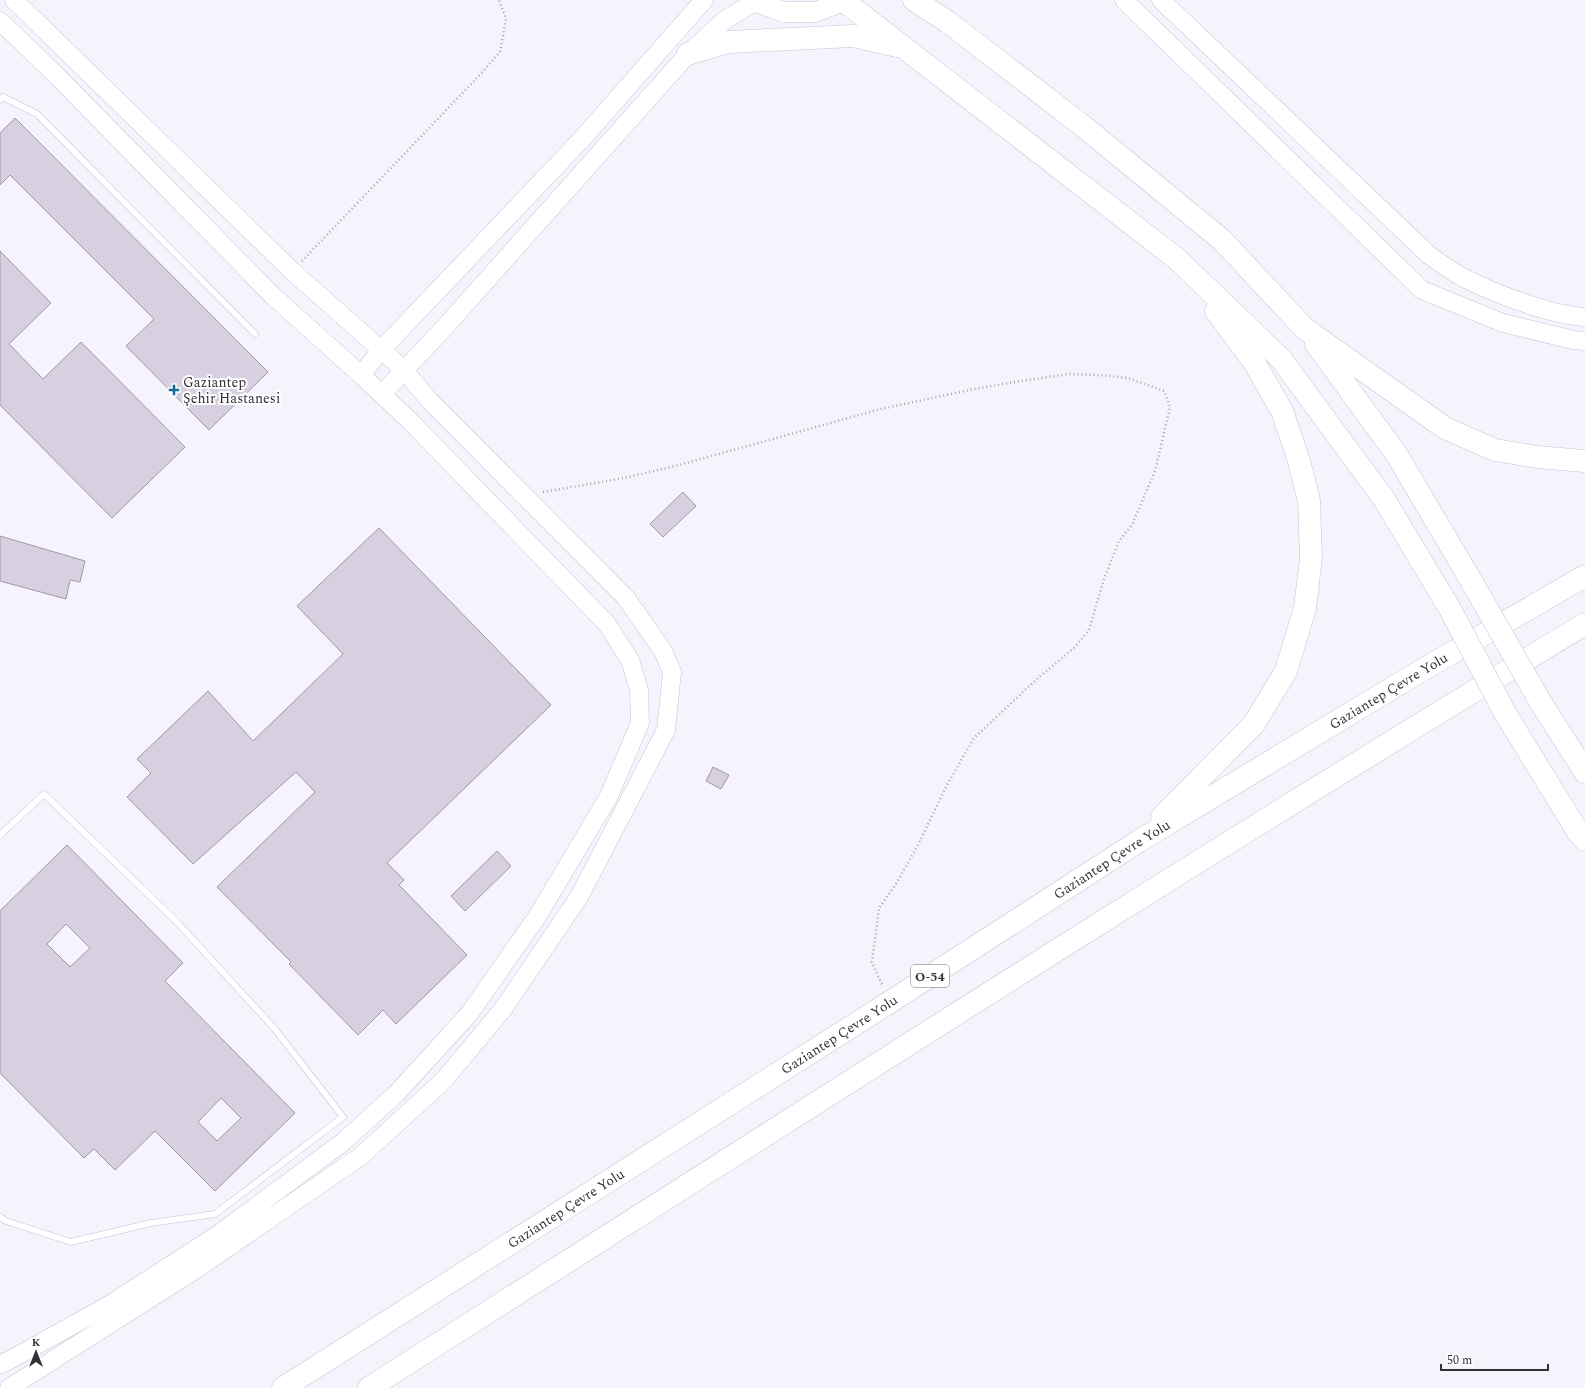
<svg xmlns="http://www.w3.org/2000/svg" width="1585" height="1388" viewBox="0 0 1585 1388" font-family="Spectral,serif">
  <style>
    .building { fill: #d8cfe1; stroke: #a098a8; fill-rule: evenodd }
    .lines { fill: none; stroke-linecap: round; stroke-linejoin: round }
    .lane-casing { stroke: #c5c3d6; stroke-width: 7 }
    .secondary-casing { stroke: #c5c3d6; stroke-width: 19 }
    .primary-casing { stroke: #c5c3d6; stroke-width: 21 }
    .highway-casing { stroke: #c5c3d6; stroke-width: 23 }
    .path { stroke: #a7a6ad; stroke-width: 2.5; stroke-dasharray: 1 3; stroke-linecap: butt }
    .lane { stroke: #fff; stroke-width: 6 }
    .secondary { stroke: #fff; stroke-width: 18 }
    .primary { stroke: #fff; stroke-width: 20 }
    .highway { stroke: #fff; stroke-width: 22 }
    .highway-bridge-casing { stroke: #c5c3d6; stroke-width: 23; stroke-linecap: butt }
    .highway-bridge { stroke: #fff; stroke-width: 22 }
    .poi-dot { fill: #176a9b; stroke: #fff; stroke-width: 1.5 }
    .labels { text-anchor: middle; stroke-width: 4; stroke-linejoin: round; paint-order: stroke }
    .shield { fill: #fff; stroke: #706f74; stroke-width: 1 }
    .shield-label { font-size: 13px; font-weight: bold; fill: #323138 }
    .poi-label { font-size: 14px; fill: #323138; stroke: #fff; text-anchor: start }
    .street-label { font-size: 14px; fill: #323138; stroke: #fff }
  </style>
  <rect width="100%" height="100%" fill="#f5f4fc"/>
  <g class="building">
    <polygon points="15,118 268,372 209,430 126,346 154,319 10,175 0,185 0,133"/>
    <polygon points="0,251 51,303 9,344 43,379 81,342 185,447 112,518 0,405"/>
    <polygon points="683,492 696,506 663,537 650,524"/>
    <polygon points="379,528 551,705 387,863 404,880 399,885 467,955 396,1024 383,1010 358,1035 289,964 291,962 217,887 315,792 296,772 193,864 127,797 151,773 137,759 208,691 253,741 343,654 297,606"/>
    <polygon points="0,536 85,561 80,582 70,580 66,599 0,581"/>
    <polygon points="713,767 729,775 721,789 706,781"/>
    <path d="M67 845 183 963 165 981 295 1113 215 1191 155 1131 115 1170 94 1149 84 1158 0 1073V911ZM66 924 90 948 70 967 47 944ZM221 1098 241 1118 217 1141 198 1122Z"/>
    <polygon points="497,851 511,866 465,911 451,896"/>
  </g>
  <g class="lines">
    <defs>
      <g id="lane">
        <polyline points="0,100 3,97 37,114 255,334"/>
        <polyline points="0,835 44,794 176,921 274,1028 343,1117 215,1214 151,1223 71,1242 6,1221 0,1217"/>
      </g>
      <g id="secondary">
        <polyline points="1124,0 1422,290 1503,323 1573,340 1585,341"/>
        <path d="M1161 0 1430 256C1441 263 1451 271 1462 277 1493 293 1550 315 1585 317"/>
        <polyline points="0,21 57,76 273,296 361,375 411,422 607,624 630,660 639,690 640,723 609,796 537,917 469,1014 396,1094 343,1142 219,1234 109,1305 8,1361 0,1364"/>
        <polyline points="361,375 381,350 581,140 704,0"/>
        <polyline points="382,394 444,328 688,54 725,20 754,2"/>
        <polyline points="9,1388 198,1268 361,1156 444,1080 503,1009 579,897 666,730 672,672 663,651 626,598 430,401 404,370 292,271 14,0"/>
      </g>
      <polyline id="primary" points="751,0 784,12 815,12 847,0"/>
      <g id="highway">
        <polyline points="914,0 948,22 1083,126 1222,240 1305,329 1445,428 1495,450 1537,457 1585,461"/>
        <polyline points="845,2 1177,259 1281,359 1384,499 1450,609"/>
        <polyline points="688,54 728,42 853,36 897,46"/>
        <polyline points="1316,344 1397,455 1473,584"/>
        <polyline points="1541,703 1585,772"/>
        <polyline points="1505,713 1578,832 1585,840"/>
        <polyline points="1162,817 1254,724 1286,671 1305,608 1311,558 1309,501 1299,461 1282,411 1254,362 1216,311"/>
        <path id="s1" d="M283 1388 890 1002 1139 841 1424 669 1585 576"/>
        <path d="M369 1388C773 1131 1175 871 1585 624"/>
      </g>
    </defs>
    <use href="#lane" class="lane-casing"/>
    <use href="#secondary" class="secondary-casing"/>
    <use href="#primary" class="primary-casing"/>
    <use href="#highway" class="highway-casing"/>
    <g class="path">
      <polyline points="302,261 475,80 500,52 506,19 499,0"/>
      <polyline points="543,492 624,478 679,465 881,409 974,389 1021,381 1068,374 1100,375 1128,378 1164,391 1170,407 1155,471 1132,525 1119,541 1104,579 1089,630 1075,647 1038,678 974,738 947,785 918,845 896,884 879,908 872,962 883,987"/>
    </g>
    <use href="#lane" class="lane"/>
    <use href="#secondary" class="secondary"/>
    <use href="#primary" class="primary"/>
    <use href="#highway" class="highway"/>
    <defs>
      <g id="highway-bridge">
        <polyline points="1473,584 1541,703"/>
        <polyline points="1450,609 1505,713"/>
      </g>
    </defs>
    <use href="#highway-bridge" class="highway-bridge-casing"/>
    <use href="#highway-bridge" class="highway-bridge"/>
  </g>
  <path class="poi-dot" d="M172 384h4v4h4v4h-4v4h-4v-4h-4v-4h4z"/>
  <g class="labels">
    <rect class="shield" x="911" y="965" width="38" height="22" rx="3"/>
    <g class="shield-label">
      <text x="930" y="981">O-54</text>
    </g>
    <g class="poi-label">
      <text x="183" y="387">Gaziantep<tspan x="183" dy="16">Şehir Hastanesi</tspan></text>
    </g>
    <g class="street-label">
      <text dy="5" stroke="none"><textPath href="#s1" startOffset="1307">Gaziantep Çevre Yolu</textPath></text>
      <text dy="5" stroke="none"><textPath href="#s1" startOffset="983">Gaziantep Çevre Yolu</textPath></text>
      <text dy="5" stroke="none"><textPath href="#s1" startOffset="659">Gaziantep Çevre Yolu</textPath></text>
      <text dy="5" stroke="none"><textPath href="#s1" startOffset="335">Gaziantep Çevre Yolu</textPath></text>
    </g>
  </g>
  <g transform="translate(36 1352)" stroke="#ffffff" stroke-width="3" paint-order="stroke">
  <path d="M0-3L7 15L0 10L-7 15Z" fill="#323138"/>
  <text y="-6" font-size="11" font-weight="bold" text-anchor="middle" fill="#323138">K</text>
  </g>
  <path d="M1441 1364v6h107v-6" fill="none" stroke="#323138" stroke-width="2"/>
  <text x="1447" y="1364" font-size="12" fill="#323138" stroke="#ffffff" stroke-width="3" paint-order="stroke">50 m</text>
</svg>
